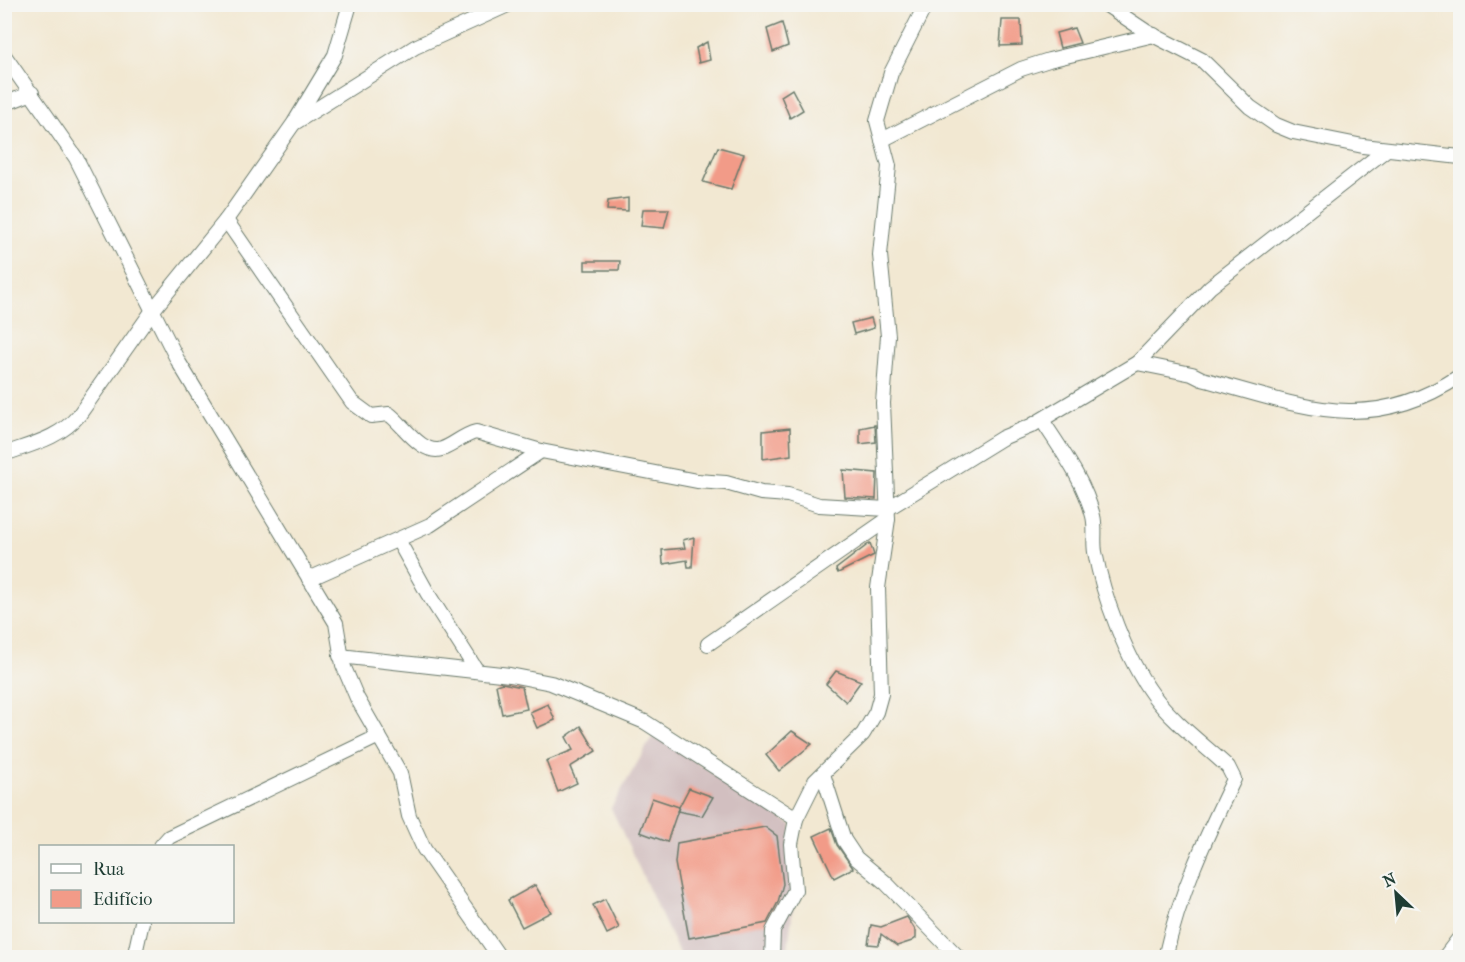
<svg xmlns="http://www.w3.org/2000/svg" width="1465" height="962" viewBox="0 0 1465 962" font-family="'IM FELL French Canon',serif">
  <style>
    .industrial { fill: #d2bfc0 }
    .building { fill: #f29b88 }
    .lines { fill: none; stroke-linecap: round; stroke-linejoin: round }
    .minor-casing { stroke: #69796b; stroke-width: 16 }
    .minor { stroke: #fff; stroke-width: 14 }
  </style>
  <rect width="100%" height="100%" fill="#f6f6f2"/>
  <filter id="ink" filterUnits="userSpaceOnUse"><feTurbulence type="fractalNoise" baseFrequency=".0167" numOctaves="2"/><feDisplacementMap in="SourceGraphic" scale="12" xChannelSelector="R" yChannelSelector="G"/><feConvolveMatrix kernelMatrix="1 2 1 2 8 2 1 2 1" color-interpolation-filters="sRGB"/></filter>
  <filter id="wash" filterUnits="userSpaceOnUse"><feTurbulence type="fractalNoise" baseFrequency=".008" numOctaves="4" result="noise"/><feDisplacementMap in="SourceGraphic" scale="24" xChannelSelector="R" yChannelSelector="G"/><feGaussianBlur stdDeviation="1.35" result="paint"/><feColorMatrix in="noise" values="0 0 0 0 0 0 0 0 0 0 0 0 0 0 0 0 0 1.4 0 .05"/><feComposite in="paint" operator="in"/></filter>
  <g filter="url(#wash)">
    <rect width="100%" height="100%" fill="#f2e8d2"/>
    <polygon class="industrial" points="654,734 791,824 795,890 787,957 682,957 677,949 611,808"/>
    <g id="blocks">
      <g class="building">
        <polygon points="1002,20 1021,20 1022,45 1000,46"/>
        <polygon points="782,23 788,46 773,52 767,29"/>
        <polygon points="1074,28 1080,43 1060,48 1056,33"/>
        <polygon points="707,42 710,60 699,63 696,48"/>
        <polygon points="792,89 803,110 790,118 781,96"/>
        <polygon points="718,147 744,154 731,189 703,182"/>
        <polygon points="628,198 628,211 607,210 608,201"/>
        <polygon points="643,209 669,209 664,228 641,226"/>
        <polygon points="585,261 620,261 619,270 585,270"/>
        <polygon points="871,318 874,328 854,334 851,323"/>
        <polygon points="875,425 876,442 860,444 860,428"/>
        <polygon points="790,428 791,455 763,459 763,431"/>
        <polygon points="843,470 877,473 876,499 845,497"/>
        <polygon points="694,537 692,567 688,567 687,560 663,564 662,550 685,548 683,540"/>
        <polygon points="870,543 874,555 838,573 836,569"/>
        <polygon points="836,671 861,681 846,702 826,684"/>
        <polygon points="502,683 522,687 527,709 502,714 496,685"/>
        <polygon points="548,704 555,720 537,728 530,712"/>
        <polygon points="581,726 596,751 570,767 577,783 558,792 546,761 573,750 566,737"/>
        <polygon points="792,731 812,744 779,771 766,755"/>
        <polygon points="689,788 713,797 702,816 677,811"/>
        <polygon points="652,798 679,807 667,842 640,832"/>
        <polygon points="765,827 777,836 783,884 778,902 767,923 689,938 675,863 677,843"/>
        <polygon points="831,828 837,845 853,868 834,878 814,836"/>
        <polygon points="535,885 551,912 522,927 508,900"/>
        <polygon points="605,899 619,928 607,934 593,905"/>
        <polygon points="907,917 916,931 916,938 912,941 897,946 881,934 879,945 868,944 871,925 881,927"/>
      </g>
    </g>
  </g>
  <g filter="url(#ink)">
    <use href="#blocks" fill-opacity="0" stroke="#69796b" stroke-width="1.5"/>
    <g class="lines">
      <defs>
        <g id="minor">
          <polyline points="1105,4 1147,32 1202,60 1250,107 1276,125 1293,132 1363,146 1460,157"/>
          <polyline points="1457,4 1460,7"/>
          <polyline points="4,55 76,158 178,361 336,623 343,665 357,698 400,773 409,816 424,849 500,958"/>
          <polyline points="4,104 32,93"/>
          <polyline points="296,122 415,47 510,4"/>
          <polyline points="882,140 1021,69 1049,60 1154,35"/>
          <path d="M226 220 352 402 371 416 389 414C403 424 422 456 442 449 454 445 463 435 476 432L541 451 697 481 726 483 761 493 788 495 819 505 887 509 1002 438 1031 426 1137 363 1210 287 1387 149"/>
          <path d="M1137 363 1192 374 1202 379C1300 405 1368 437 1460 376"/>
          <path d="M1042 420C1061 450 1084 480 1093 516 1096 527 1093 540 1095 552 1103 596 1126 658 1153 695 1173 722 1203 744 1228 767L1234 779C1206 837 1179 894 1165 958"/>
          <path d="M4 454C32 444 60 438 79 415L153 310 226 220 294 123 335 55 350 4"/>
          <polyline points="398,540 428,594 477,671"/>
          <polyline points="309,579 430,525 541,451"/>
          <polyline points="708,644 888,519"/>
          <polyline points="340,656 510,675 551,683 645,722 796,819"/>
          <polyline points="823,774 844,840 856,858 886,883 959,958"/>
          <polyline points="161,846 169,837 379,736"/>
          <polyline points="134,958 142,922"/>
          <polyline points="772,958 773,931 795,890 791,844 796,819 815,781 863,734 876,712 881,694 878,588 888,519 883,403 888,336 880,255 889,166 877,121 891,73 926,4"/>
          <polyline points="1444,958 1460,937"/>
        </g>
      </defs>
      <use href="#minor" class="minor-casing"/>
      <use href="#minor" class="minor"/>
    </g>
  </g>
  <rect width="1465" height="962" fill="none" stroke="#f6f6f2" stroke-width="24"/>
  <rect x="39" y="845" width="195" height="78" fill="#f6f6f2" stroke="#a0aca6" stroke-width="1.5"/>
  <rect x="51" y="864" width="30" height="9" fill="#ffffff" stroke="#a0aca6" stroke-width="1.5"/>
  <text x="93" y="875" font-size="18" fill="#1f3d34">Rua</text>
  <rect x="51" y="890" width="30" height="18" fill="#f29b88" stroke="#a0aca6" stroke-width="1.5"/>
  <text x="93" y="905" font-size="18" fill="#1f3d34">Edifício</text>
  <g transform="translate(1396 893) rotate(334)" stroke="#f6f6f2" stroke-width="4.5" paint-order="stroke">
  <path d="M0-4.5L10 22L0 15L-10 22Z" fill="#1f3d34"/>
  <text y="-9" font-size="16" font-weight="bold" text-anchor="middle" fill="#1f3d34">N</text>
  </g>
</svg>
